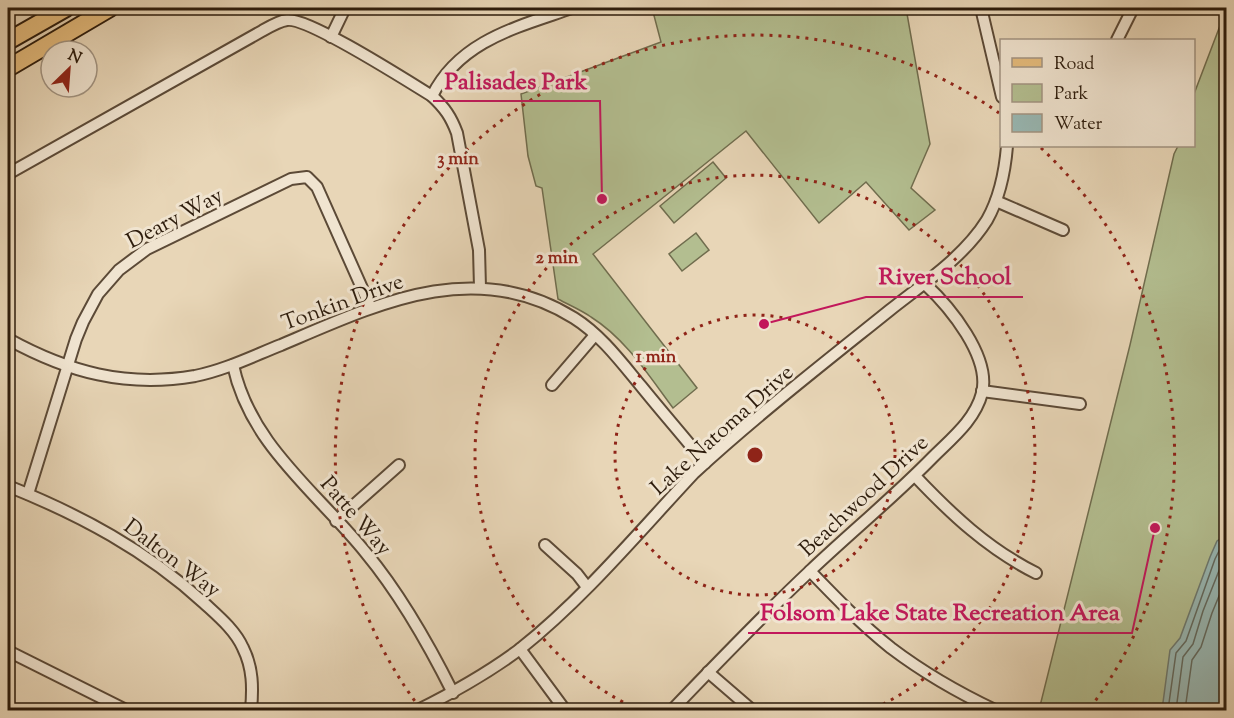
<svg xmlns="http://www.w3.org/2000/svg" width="1234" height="718" viewBox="0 0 1234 718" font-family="'Sorts Mill Goudy',serif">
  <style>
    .green { fill: #b3be90; stroke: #706d4e; stroke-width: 1.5 }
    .water { fill: #98b8b4; stroke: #6d7a71; stroke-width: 1.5 }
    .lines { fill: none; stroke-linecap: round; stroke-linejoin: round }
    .shore { stroke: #626a60; stroke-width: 1.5 }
    .minor-casing { stroke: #5c4a37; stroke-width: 14 }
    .primary-casing { stroke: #2d1c0c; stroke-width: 20 }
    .minor { stroke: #f0e4d0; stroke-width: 10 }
    .primary { stroke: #e4bb7c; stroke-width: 16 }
    .ring { fill: none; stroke: #8f2418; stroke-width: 3; stroke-dasharray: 3 6 }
    .labels { text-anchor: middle; stroke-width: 6; stroke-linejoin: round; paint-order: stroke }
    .street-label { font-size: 22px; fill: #2d1c0c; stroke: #f0e4d0 }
    .centre { fill: #8f2418; stroke: #f0e4d0; stroke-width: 3 }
    .ring-label { font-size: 18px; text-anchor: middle; font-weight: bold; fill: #8f2418; stroke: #f0e4d0; stroke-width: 6; stroke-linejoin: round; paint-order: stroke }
    .leader { fill: none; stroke: #c2185b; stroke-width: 2 }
    .callout-dot { fill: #c2185b; stroke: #f0e4d0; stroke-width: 2 }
    .callout-label { font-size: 24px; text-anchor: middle; font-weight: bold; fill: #c2185b; stroke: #f0e4d0; stroke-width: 6; stroke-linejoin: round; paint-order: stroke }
  </style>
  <rect width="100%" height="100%" fill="#e8d6b7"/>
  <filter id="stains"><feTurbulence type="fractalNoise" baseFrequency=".00333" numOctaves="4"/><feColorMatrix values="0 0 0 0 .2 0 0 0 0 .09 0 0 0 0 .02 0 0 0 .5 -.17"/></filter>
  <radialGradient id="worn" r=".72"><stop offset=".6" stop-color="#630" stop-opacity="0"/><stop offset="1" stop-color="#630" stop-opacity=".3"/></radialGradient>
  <g class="green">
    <path d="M652 8H906L930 144 911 188 935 210 909 230 866 182 819 223 746 131 593 254 697 388 673 408C649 376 626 339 591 317 581 310 569 305 558 299L542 188 536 186 528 156 521 94 661 42Z"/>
    <polygon points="1226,10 1226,710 1039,710 1130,345 1174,154 1178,146 1194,146 1194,94"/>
    <polygon points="713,162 726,178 674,223 660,206"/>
    <polygon points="696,233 709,250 682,271 669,254"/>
  </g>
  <polygon class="water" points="1226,521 1226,710 1162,710 1170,650 1180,638 1210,557 1217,541 1223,537"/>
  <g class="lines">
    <g class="shore">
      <polyline points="1168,710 1176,653 1186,641 1215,559 1222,545 1226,542"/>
      <polyline points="1176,710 1183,657 1193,644 1203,611 1226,553"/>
      <polyline points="1185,710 1192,660 1201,647 1212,613 1226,579"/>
    </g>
    <defs>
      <g id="minor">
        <polyline points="981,8 1002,97"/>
        <polyline points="331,37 345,8"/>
        <polyline points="1117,40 1133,8"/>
        <path d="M432 96C460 40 518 27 572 8"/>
        <path d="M8 174 262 31C269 27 279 21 287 20 308 17 409 82 432 96 445 108 451 117 457 133L479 250 480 287"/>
        <polyline points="996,201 1063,230"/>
        <path d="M8 339C68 372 126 388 195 376 225 370 253 356 281 345 377 304 475 256 574 318 601 335 621 362 641 386 662 412 684 437 705 463"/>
        <path d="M233 365C250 445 317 492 366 553 400 594 429 645 453 693"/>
        <polyline points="552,385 595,335"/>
        <polyline points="982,391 1080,404"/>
        <path d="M915 476C951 514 988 549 1036 573"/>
        <path d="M8 486C80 515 146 550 204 603 218 616 235 630 243 648 253 668 253 688 251 710"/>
        <polyline points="28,494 76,339 83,322 98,294 119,270 147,249 291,179 307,177 317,187 370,306"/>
        <polyline points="336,521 399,465"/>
        <polyline points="545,545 577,574 587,587"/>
        <path d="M810 571C836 598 862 625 891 648 924 673 959 693 995 710"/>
        <polyline points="520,649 565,710"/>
        <polyline points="8,651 126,710"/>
        <polyline points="708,672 752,710"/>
        <path d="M418 710C454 692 488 673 520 649 584 598 638 533 694 473 756 416 824 363 890 310 924 283 964 257 987 220 1000 197 1005 171 1007 146"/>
        <path d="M672 710C717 663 762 616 810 571 850 533 894 497 933 457 952 438 975 420 982 393 991 357 950 307 925 284"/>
      </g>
      <g id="primary">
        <polyline points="8,41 66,8"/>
        <polyline points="8,68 110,8"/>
      </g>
    </defs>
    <use href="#minor" class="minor-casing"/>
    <use href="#primary" class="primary-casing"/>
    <use href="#minor" class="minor"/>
    <use href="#primary" class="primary"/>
  </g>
  <g class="ring">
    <circle cx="755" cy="455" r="140"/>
    <path d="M639 710A280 280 0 1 1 871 710"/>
    <path d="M420 708A420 420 0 0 1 999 113M1041 148A420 420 0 0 1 1090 708"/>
  </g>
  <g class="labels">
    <g class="street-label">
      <text transform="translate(174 217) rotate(-28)" y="8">Deary Way</text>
      <text transform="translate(342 301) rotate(-20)" y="8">Tonkin Drive</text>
      <text transform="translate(721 429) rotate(-42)" y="8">Lake Natoma Drive</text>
      <text transform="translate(863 495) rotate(-43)" y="8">Beachwood Drive</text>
      <text transform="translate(357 515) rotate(49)" y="8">Patte Way</text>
      <text transform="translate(173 557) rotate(37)" y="8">Dalton Way</text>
    </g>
  </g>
  <circle cx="755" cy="455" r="9" class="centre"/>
  <g class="ring-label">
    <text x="458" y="164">3 min</text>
    <text x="557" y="263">2 min</text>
    <text x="656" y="362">1 min</text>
  </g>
  <path class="leader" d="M602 199L600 101H433M764 324L866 297H1023M1155 528L1132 633H748"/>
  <g class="callout-dot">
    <circle cx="602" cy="199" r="6"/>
    <circle cx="764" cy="324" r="6"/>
    <circle cx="1155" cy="528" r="6"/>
  </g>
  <g class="callout-label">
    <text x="516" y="89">Palisades Park</text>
    <text x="945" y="284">River School</text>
    <text x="940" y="620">Folsom Lake State Recreation Area</text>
  </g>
  <rect width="1234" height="718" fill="none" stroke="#e8d6b7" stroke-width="30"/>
  <rect x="9" y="9" width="1216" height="700" fill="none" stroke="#2d1c0c" stroke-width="3"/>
  <rect x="15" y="15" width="1204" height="688" fill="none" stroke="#2d1c0c" stroke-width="1.5"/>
  <rect x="1000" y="39" width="195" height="108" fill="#f0e4d0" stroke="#a29482" stroke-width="1.5"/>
  <rect x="1012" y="58" width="30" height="9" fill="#e4bb7c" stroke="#a29482" stroke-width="1.5"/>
  <text x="1054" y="69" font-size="18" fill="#2d1c0c">Road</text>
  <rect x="1012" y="84" width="30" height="18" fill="#b3be90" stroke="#a29482" stroke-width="1.5"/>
  <text x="1054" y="99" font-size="18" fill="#2d1c0c">Park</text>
  <rect x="1012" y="114" width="30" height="18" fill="#98b8b4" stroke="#a29482" stroke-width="1.5"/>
  <text x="1054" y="129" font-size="18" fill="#2d1c0c">Water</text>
  <g transform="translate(69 69) rotate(25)"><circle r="28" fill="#f0e4d0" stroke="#a29482" stroke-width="1.5"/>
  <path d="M0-4.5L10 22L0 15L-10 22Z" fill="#8f2418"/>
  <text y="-9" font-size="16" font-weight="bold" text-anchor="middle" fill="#2d1c0c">N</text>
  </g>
  <rect width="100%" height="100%" filter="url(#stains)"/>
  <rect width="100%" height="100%" fill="url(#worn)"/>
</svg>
